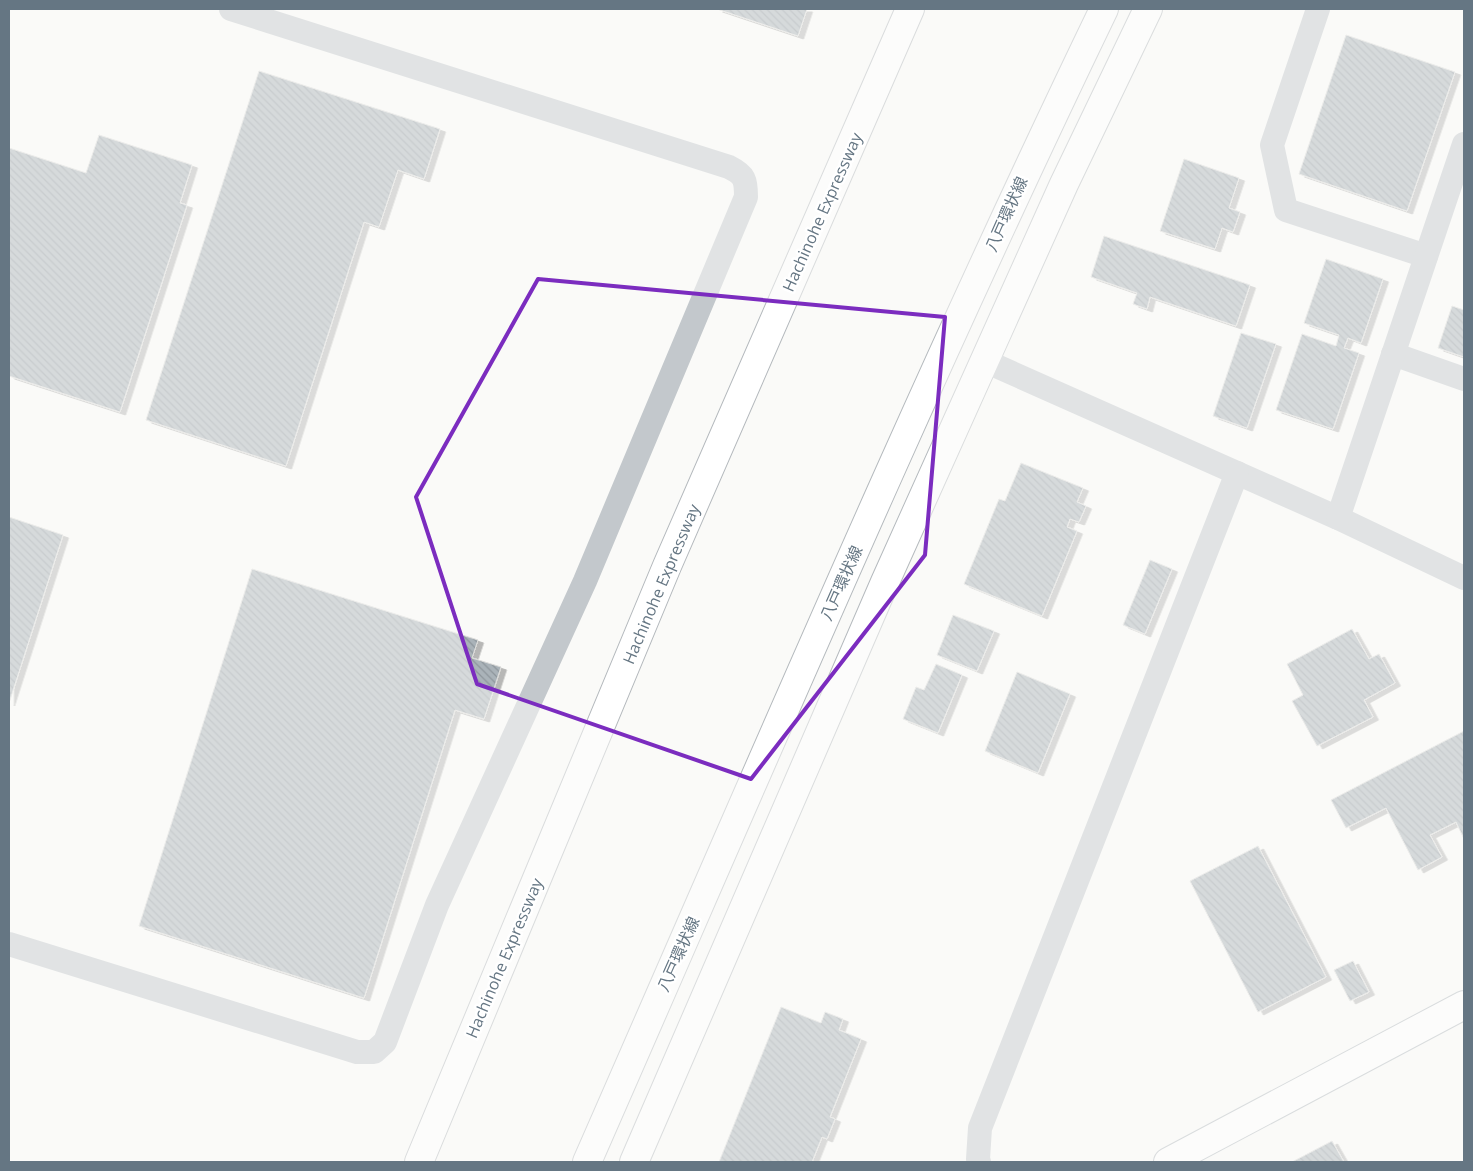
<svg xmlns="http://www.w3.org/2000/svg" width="1473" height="1171" viewBox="0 0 1473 1171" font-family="'Open Sans','Noto Sans JP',sans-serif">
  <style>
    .building { fill: url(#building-back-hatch); stroke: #dcdcda; filter: url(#shadow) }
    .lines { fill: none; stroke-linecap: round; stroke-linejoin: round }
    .secondary-casing { stroke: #b3babf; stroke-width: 30 }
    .primary-casing { stroke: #b5babe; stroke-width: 30 }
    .highway-casing { stroke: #b4b9bd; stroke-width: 30 }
    .street { stroke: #c3c8cc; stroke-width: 24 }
    .secondary { stroke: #fff; stroke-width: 28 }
    .primary { stroke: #fff; stroke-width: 28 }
    .highway { stroke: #fff; stroke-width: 28 }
    .marked { fill: none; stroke: #7b2cbf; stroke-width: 4; stroke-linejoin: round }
    .labels { text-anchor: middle; stroke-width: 5; stroke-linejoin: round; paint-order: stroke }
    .street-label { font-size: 16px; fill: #657683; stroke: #fff }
  </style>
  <defs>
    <pattern id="building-back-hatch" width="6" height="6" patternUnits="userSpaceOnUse" patternTransform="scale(1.25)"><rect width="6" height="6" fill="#aab3b9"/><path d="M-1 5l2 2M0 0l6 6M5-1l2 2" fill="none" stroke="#8e969c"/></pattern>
    <filter id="shadow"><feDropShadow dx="5.5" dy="3" stdDeviation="0" flood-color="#0004"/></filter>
  </defs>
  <rect width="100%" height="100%" fill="#fafaf8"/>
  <g class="building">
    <polygon points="717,9 807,9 798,36"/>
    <polygon points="1346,35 1455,72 1407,211 1299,174"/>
    <polygon points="259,71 440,129 424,179 398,170 379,227 364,222 286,466 146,420"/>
    <polygon points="99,135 192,165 180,203 187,205 120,412 9,376 9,148 86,173"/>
    <polygon points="1184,159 1239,178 1229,208 1240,212 1233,232 1222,228 1215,249 1160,231"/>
    <polygon points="1104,236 1250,285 1236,326 1150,297 1147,309 1133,304 1137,293 1091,277"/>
    <polygon points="1326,259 1383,279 1361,343 1348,338 1344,348 1359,353 1333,429 1276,410 1302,334 1336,346 1339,335 1304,323"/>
    <polygon points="1452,306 1464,310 1464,357 1438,348"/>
    <polygon points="1241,333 1276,344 1247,428 1213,416"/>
    <polygon points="1021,463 1083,488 1077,502 1086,506 1079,522 1070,519 1067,527 1077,531 1042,616 964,584 999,499 1005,501"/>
    <polygon points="9,517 63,535 9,703"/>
    <polygon points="1150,560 1172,569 1145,634 1123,625"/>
    <polygon points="252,569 478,640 472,658 501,667 484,719 455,710 364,998 139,926"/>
    <polygon points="953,615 994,631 977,671 937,655"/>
    <polygon points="1352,629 1369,659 1379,654 1395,683 1364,700 1373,717 1317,746 1292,701 1303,695 1287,664"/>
    <polygon points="936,664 962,675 938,733 903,719 916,687 924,690"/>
    <polygon points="1017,672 1070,694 1038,773 985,751"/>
    <polygon points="1464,731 1464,839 1456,822 1430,835 1442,857 1418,870 1386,808 1346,828 1331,800"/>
    <polygon points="1258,846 1326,977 1258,1012 1190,881"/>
    <polygon points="1353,961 1369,992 1350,1001 1334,970"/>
    <polygon points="781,1007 821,1023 825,1012 843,1019 839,1030 861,1039 830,1117 835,1119 827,1139 822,1137 812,1162 719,1162"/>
    <polygon points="1332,1141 1344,1162 1292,1162"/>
  </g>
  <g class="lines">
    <defs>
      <polyline id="secondary" points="1168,1162 1464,1005"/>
      <g id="primary">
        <path d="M587 1162C756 777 921 388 1104 9"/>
        <polyline points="634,1162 885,582 1064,184 1148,9"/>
      </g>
      <polyline id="highway" points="419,1162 667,566 910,9"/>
    </defs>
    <use href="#secondary" class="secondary-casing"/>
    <use href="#primary" class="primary-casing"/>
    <use href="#highway" class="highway-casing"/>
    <g class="street">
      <polyline points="1318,9 1272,145 1286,210 1426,256"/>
      <polyline points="1393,354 1464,379"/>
      <polyline points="985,361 1338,518 1464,578"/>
      <polyline points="1338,518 1464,144"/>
      <path d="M9 944 357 1052H374L385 1042 437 905 585 581 746 197C746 180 745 175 729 167L231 9"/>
      <polyline points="979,1162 978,1159 980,1128 1237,473"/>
    </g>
    <use href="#secondary" class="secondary"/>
    <use href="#primary" class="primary"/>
    <use href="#highway" class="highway"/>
  </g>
  <path d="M0 0H1473V1171H0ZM538 279 945 317 925 555 751 779 477 684 416 497Z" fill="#fafaf8" fill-opacity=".55" fill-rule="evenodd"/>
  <path class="marked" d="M538 279 945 317 925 555 751 779 477 684 416 497Z"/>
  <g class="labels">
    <g class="street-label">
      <text transform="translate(822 212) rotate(-66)" y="6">Hachinohe Expressway</text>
      <text transform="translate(1006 214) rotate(-66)" y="6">八戸環状線</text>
      <text transform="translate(841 583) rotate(-66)" y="6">八戸環状線</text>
      <text transform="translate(661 584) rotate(-67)" y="6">Hachinohe Expressway</text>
      <text transform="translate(678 954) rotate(-66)" y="6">八戸環状線</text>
      <text transform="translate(504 958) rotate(-67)" y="6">Hachinohe Expressway</text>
    </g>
  </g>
  <rect width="1473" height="1171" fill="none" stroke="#657683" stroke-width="20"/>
</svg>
